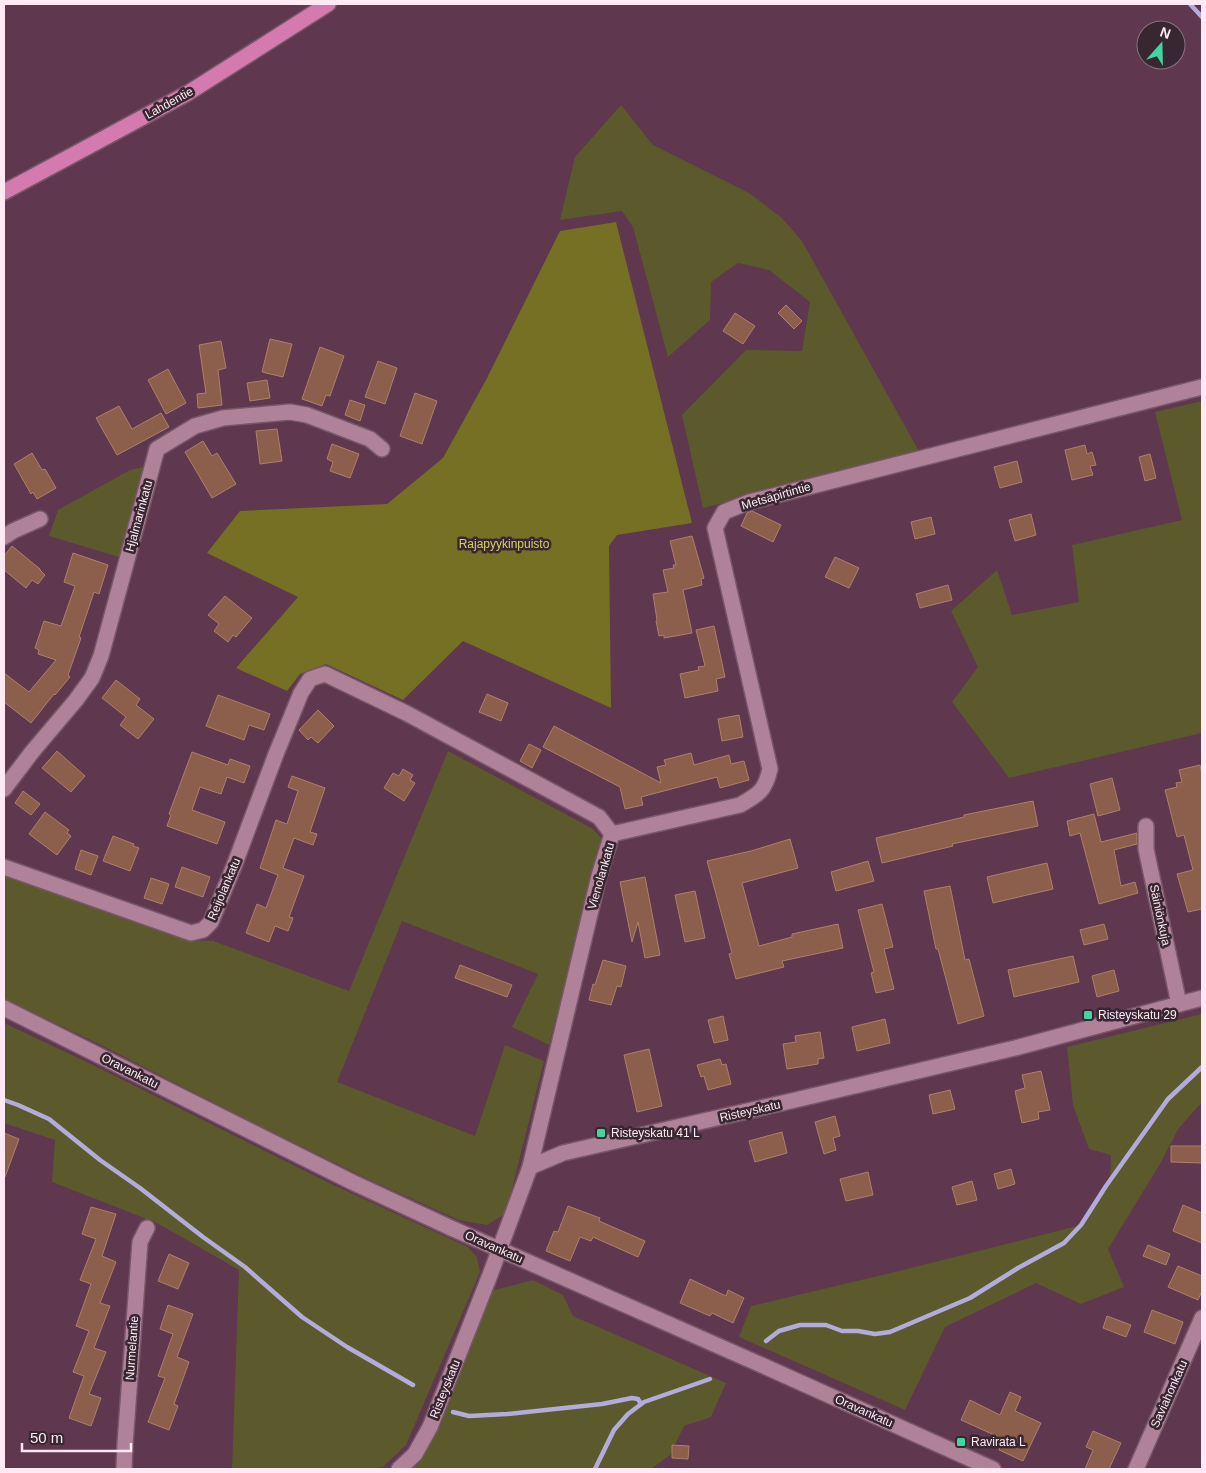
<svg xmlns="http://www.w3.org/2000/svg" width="1206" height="1473" viewBox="0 0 1206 1473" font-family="Helvetica,sans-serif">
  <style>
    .green { fill: #5c592c }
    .forest { fill: #757024 }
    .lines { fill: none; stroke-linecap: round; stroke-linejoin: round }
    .stream { stroke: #b3abdc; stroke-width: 4.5 }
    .building { fill: #8b5f4b; stroke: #ae806b }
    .minor-casing { stroke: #775669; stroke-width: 18 }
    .major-casing { stroke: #775669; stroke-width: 18 }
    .minor { stroke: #af829a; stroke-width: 15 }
    .major { stroke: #d47aae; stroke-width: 15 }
    .poi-dot { fill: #42d4a1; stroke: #382630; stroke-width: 2 }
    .labels { text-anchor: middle; stroke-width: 5; stroke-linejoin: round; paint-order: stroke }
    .street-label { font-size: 12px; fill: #fee9f4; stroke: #382630 }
    .park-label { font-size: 12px; fill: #d6cf67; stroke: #382630 }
    .poi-label { font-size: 12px; fill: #fee9f4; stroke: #382630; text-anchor: start }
  </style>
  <rect width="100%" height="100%" fill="#5f374e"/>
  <g class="green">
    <polygon points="621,105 653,145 749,193 782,218 802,241 920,453 703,508 682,415 746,350 802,351 810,302 769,270 738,263 711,282 710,320 668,357 633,227 622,211 560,220 575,157"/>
    <polygon points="1202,401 1202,733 1009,778 952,702 978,667 951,611 997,570 1012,615 1079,602 1072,545 1182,520 1155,412"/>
    <polygon points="143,467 145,470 119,557 49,536 58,510 130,470"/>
    <polygon points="448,751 593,829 603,840 549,1045 512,1027 538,974 402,921 337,1082 475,1136 505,1045 544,1061 506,1213 487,1225 459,1220 372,1181 259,1126 101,1045 4,999 4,875 185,940 213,941 349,991"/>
    <polygon points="1202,1014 1202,1102 1179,1128 1160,1164 1108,1249 1124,1287 1081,1304 1036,1283 945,1327 905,1410 739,1337 751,1306 903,1270 1081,1225 1110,1181 1111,1155 1089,1149 1073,1105 1067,1047"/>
    <polygon points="4,1023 93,1065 327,1182 468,1247 477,1257 480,1272 406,1445 383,1467 369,1469 232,1469 239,1270 157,1223 52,1182 55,1140 4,1123"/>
    <polygon points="533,1280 563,1295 573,1316 726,1383 711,1417 684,1426 670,1455 651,1469 409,1469 437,1432 491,1291"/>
  </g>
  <polygon class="forest" points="616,222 692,523 617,535 609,546 611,708 463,641 403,700 326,664 300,674 287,691 236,668 298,597 207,553 240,511 387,504 443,458 486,380 560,231"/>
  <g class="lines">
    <g class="stream">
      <polyline points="1190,4 1202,17"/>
      <polyline points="4,1100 18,1105 49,1119 100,1160 140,1188 203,1237 245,1267 302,1317 347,1347 413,1385"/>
      <polyline points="766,1341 779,1331 800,1325 826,1325 842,1331 858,1331 875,1334 890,1332 970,1298 1018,1268 1064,1243 1081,1225 1106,1186 1168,1099 1202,1067"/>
      <polyline points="453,1412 469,1416 507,1414 602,1404 632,1398 638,1399 641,1404"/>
      <polyline points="595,1469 614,1430 628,1414 644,1402 710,1379"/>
    </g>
  </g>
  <g class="building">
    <polygon points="786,305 802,321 794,329 778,313"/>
    <polygon points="735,313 755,326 743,344 723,331"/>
    <polygon points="270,339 292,344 283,377 262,372"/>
    <polygon points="221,341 226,368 218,370 222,405 198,408 197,394 206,393 199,345"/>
    <polygon points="320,347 344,356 330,396 326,395 322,406 302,399"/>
    <polygon points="378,361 397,368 385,404 365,397"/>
    <polygon points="168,369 186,403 166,414 148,380"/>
    <polygon points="267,380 270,398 250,401 247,383"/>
    <polygon points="415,393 437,401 422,444 400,436"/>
    <polygon points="350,400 365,405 360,421 345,415"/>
    <polygon points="119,406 132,429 161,413 169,427 117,455 96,418"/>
    <polygon points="277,429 282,461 260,464 256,431"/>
    <polygon points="203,441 212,456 217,453 236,484 212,498 185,452"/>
    <polygon points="332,444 359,454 350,478 330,471 333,462 327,459"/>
    <polygon points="1085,445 1087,454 1092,452 1096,465 1090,466 1093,475 1072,480 1065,450"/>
    <polygon points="32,453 42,470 45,469 56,488 37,499 33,492 31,494 14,464"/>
    <polygon points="1150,454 1156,478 1145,481 1139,457"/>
    <polygon points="1017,461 1022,482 1000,488 994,467"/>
    <polygon points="752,511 781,525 773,542 741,526 747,513"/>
    <polygon points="1031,514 1036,535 1015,541 1009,520"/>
    <polygon points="931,517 935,534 915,539 911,522"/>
    <polygon points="692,536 704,578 701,579 702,585 683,590 692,633 664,638 664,635 659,636 656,621 657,620 653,594 668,592 663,570 674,568 673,565 676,565 670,541"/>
    <polygon points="12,546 40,569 40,570 45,575 38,584 32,580 26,588 4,570 4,556"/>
    <polygon points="73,553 108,565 99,594 94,592 79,637 81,638 68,675 70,677 55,695 54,694 31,723 4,702 4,673 29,692 56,660 38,654 39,650 35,648 44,621 61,626 75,586 64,582"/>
    <polygon points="835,557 859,568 849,588 825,577"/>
    <polygon points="948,585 952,600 920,608 916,594"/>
    <polygon points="225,596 252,618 236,637 233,635 228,642 214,631 219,624 208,615"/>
    <polygon points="714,626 725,677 716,679 718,691 685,698 680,674 699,670 698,667 705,666 696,630"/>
    <polygon points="116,680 140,699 136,705 154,719 138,739 120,725 126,717 102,698"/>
    <polygon points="487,694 508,703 501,721 479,712"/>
    <polygon points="218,695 270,714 264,730 249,725 244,740 206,726"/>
    <polygon points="318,710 334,726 318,743 311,737 308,740 299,730"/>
    <polygon points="739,715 743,737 722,741 718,719"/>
    <polygon points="554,726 661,783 657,767 666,765 664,760 691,753 694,765 729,755 731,764 744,761 749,780 720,788 717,777 641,797 643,805 625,809 620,787 543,747"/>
    <polygon points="529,744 541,750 532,768 520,761"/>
    <polygon points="57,751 85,776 71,792 42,768"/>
    <polygon points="192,752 228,765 230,759 250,766 244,783 227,777 221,794 200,787 192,810 225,822 217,844 167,826 171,815 169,814"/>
    <polygon points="1200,765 1202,775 1202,909 1188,912 1177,874 1193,870 1184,835 1177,837 1165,790 1177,787 1176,783 1182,782 1179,770"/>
    <polygon points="403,769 413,775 410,780 415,783 404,801 384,788 393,773 399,776"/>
    <polygon points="292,776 325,788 310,832 317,834 313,845 294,838 283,868 304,876 289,917 293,918 288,931 275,926 269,942 246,933 257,904 266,908 278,875 260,868 276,820 287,824 298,791 288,787"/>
    <polygon points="1112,778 1120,810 1098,816 1090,784"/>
    <polygon points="23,791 40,804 31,815 15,803"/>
    <polygon points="1033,801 1038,826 952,844 953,846 882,863 876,838 964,817 964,815"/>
    <polygon points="45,812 69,830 67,833 71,836 57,855 29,834"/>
    <polygon points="1094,814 1101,842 1137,833 1137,844 1114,850 1121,886 1135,882 1138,893 1099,904 1080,833 1070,836 1067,821"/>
    <polygon points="113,836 134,844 133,846 139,848 130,871 103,861"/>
    <polygon points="790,839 798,868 742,883 759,946 792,937 792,934 838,924 843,948 782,961 784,967 736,979 729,954 732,953 707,861 751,851"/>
    <polygon points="81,850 98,856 91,875 75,869"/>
    <polygon points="868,861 874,881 836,891 831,872"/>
    <polygon points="1047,863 1053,889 993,903 987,877"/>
    <polygon points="182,867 210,877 203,897 175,887"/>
    <polygon points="645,877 660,955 645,958 638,922 632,942 620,882"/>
    <polygon points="151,878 169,884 162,904 144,898"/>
    <polygon points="950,886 965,960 969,959 984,1016 958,1024 938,949 936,949 924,891"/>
    <polygon points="695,891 705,938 685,942 675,895"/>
    <polygon points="882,904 893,947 884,949 894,989 876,993 871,973 874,972 858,910"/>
    <polygon points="1104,924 1108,939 1084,945 1080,930"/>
    <polygon points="1073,956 1079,982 1014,997 1008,970"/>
    <polygon points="603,960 626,966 621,987 617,986 611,1005 589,1000 593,984 595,985"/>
    <polygon points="460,965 512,985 507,997 455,978"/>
    <polygon points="1114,970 1119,991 1097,997 1092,976"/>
    <polygon points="723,1016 728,1040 714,1043 708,1020"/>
    <polygon points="885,1019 890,1043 857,1051 852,1027"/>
    <polygon points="820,1032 824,1058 818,1059 818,1064 787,1069 783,1044 796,1042 795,1036"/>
    <polygon points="649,1049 662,1106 637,1112 624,1055"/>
    <polygon points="720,1059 722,1065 726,1064 731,1084 708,1090 704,1076 701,1077 697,1065"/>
    <polygon points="1041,1071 1050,1110 1038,1112 1039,1119 1022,1123 1015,1091 1025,1088 1022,1075"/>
    <polygon points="950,1090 955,1109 933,1114 929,1095"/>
    <polygon points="835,1116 840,1136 833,1138 836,1150 824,1154 815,1122"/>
    <polygon points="782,1132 787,1153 755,1162 749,1141"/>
    <polygon points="4,1133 19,1139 5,1177 4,1177"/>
    <polygon points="1171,1146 1202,1146 1202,1163 1171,1162"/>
    <polygon points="1011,1169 1015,1184 998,1189 994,1174"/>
    <polygon points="868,1172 873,1195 846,1201 840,1179"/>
    <polygon points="972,1181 977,1200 957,1205 952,1187"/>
    <polygon points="1183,1205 1202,1213 1202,1243 1173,1231"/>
    <polygon points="568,1206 600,1218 599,1221 645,1241 638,1257 593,1237 591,1241 580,1237 570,1261 546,1251 554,1231 558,1232"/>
    <polygon points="91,1207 116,1214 102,1256 116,1262 100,1303 110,1306 94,1348 106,1352 89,1394 101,1398 91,1426 69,1418 84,1376 73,1372 89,1331 76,1326 91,1284 80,1280 96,1239 82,1234"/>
    <polygon points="1148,1245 1170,1254 1166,1265 1143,1256"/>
    <polygon points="169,1254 189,1263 178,1289 158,1281"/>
    <polygon points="1178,1266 1202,1276 1202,1291 1198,1300 1168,1287"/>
    <polygon points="690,1279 726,1296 728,1290 744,1298 733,1323 712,1313 710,1316 680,1303"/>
    <polygon points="168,1305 193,1314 177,1357 189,1362 174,1404 178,1406 169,1430 148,1422 165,1378 158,1376 173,1334 160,1329"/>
    <polygon points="1152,1310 1183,1322 1175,1344 1144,1332"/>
    <polygon points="1107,1316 1131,1325 1126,1337 1103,1328"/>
    <polygon points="1010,1392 1021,1397 1015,1411 1041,1423 1023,1461 999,1450 1001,1445 998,1444 1001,1438 961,1420 970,1400 1000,1415"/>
    <polygon points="1093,1431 1121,1443 1109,1469 1085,1469 1093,1450 1086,1447"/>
    <polygon points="672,1445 689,1446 688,1459 672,1458"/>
  </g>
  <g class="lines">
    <defs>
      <g id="minor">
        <polyline points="4,537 13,531 40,519"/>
        <polyline points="4,789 32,752 76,700 92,678 101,656 157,449 195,426 223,418 290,412 307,415 370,439 382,449"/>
        <polyline points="1146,826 1146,849 1179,1004"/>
        <path d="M612 834 740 805C759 794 765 791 770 769L715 528 724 512 749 502 1202 387"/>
        <polyline points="4,867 191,933 203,930 211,922 234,866 276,754 301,693 310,679 325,674 406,713 599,817 612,834"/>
        <polyline points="4,1008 352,1182 451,1228 757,1363 993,1469"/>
        <polyline points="530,1167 599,876 612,834"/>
        <polyline points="124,1469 125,1444 140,1242 147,1228"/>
        <polyline points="399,1469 415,1454 430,1427 490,1275 530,1167 563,1153 791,1101 1015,1048 1202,998"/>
        <polyline points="1136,1469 1202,1318"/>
      </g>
      <polyline id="major" points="4,192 188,93 328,4"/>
    </defs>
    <use href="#minor" class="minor-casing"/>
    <use href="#major" class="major-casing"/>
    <use href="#minor" class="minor"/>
    <use href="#major" class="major"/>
  </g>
  <g class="poi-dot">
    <rect x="1083" y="1010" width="10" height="10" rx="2.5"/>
    <rect x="596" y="1128" width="10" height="10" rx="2.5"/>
    <rect x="956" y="1437" width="10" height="10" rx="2.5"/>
  </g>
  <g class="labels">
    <g class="street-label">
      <text transform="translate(169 103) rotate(-29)" y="4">Lahdentie</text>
      <text transform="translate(776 496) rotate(-16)" y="4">Metsäpirtintie</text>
      <text transform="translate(139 516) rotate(-75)" y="4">Hjalmarinkatu</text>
      <text transform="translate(601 876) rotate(-74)" y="4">Vienolankatu</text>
      <text transform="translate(224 889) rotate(-67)" y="4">Reijolankatu</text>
      <text transform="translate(1160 915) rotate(78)" y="4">Säiniönkuja</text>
      <text transform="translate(130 1071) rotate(27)" y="4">Oravankatu</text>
      <text transform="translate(750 1111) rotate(-13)" y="4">Risteyskatu</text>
      <text transform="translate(494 1247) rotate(24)" y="4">Oravankatu</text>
      <text transform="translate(132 1348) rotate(-86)" y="4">Nurmelantie</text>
      <text transform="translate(445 1389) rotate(-68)" y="4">Risteyskatu</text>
      <text transform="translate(1169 1394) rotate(-66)" y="4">Saviahonkatu</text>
      <text transform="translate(864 1411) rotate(24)" y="4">Oravankatu</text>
    </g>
    <g class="park-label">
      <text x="504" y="548">Rajapyykinpuisto</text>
    </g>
    <g class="poi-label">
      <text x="1098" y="1019">Risteyskatu 29</text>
      <text x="611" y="1137">Risteyskatu 41 L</text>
      <text x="971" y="1446">Ravirata L</text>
    </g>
  </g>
  <rect width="1206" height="1473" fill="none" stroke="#fee9f4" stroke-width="10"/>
  <g transform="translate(1161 45) rotate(20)"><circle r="24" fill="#382630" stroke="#87747e"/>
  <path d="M0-4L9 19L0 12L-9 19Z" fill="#42d4a1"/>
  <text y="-8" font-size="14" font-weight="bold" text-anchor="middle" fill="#fee9f4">N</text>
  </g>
  <path d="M22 1443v8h109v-8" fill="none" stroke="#fee9f4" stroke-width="2.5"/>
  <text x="30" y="1443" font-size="15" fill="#fee9f4" stroke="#382630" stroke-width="4" paint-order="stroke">50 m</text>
</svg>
